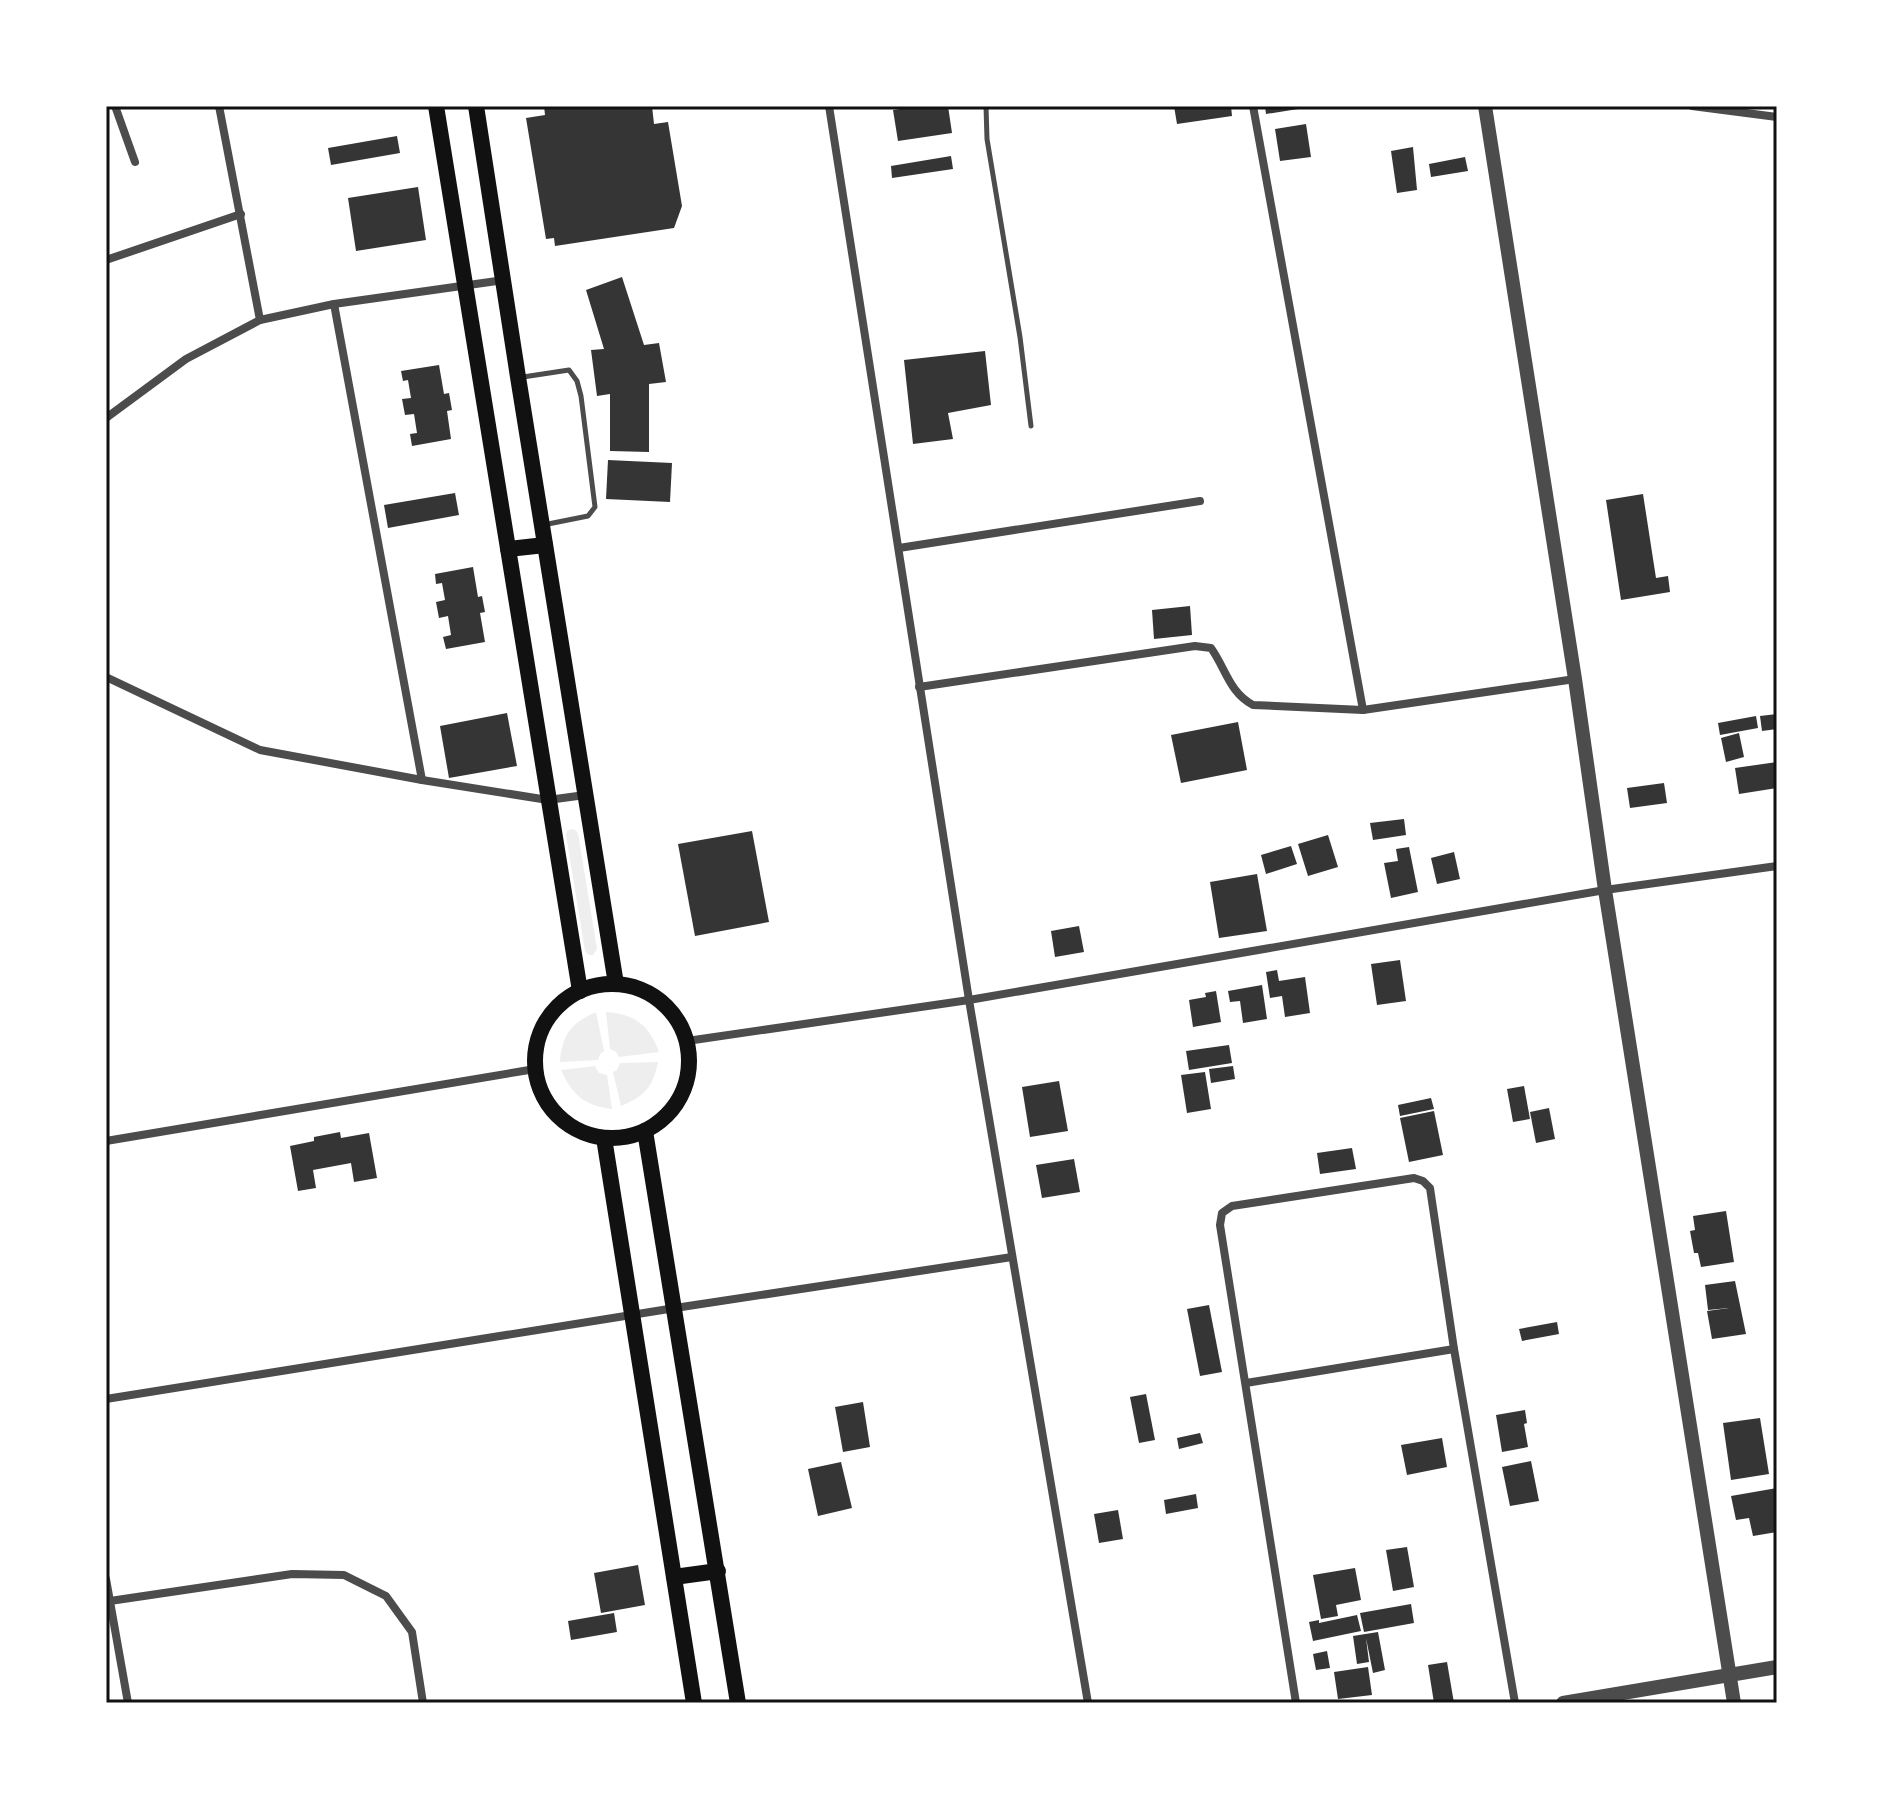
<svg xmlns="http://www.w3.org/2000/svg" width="1883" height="1809" viewBox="0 0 1883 1809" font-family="'DejaVu Sans',sans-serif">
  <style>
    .green { fill: #eee }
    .building { fill: #353535 }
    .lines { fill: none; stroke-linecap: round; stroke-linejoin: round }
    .service { stroke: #4c4c4c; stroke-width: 5 }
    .minor { stroke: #4c4c4c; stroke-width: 8 }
    .tertiary { stroke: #4c4c4c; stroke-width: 14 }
    .primary { stroke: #111; stroke-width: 16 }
    .neatline { fill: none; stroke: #111; stroke-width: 3 }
  </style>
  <rect width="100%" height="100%" fill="#fff"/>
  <g class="green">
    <polygon points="571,829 575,830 578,833 597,949 593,955 589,955 585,951 566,835 567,831"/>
    <path d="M596 1012 604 1051 600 1054 598 1060 560 1062C562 1035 571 1023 596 1012Z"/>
    <path d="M606 1012C635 1014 649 1025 659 1052L619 1057 616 1052 610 1049Z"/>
    <path d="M658 1062C653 1087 645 1096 621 1106L613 1072 617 1070 620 1063Z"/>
    <path d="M595 1066 599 1073 607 1075 612 1109C584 1105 573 1096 561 1070Z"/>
  </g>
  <g class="building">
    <polygon points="544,106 652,106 654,124 668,122 682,206 674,228 555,246 554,238 546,239 526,118 545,115"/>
    <polygon points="919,106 948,106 952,133 898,141 893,110"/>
    <polygon points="1174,106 1231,106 1232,116 1177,124"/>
    <polygon points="1265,106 1298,106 1298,109 1266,114"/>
    <polygon points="1306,124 1311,157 1280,161 1275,129"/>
    <polygon points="397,136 400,153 331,165 328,148"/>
    <polygon points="1413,147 1417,190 1397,193 1391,151"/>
    <polygon points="951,156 953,169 892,178 891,166"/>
    <polygon points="1465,157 1468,171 1431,177 1429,164"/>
    <polygon points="418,187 426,240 356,251 348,198"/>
    <polygon points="622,277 644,345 659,343 666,382 649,384 649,452 610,451 610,394 597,396 591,350 604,349 586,290"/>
    <polygon points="985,351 991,405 948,413 953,439 913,444 904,360"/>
    <polygon points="439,365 444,394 449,393 452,410 447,411 451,439 412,446 410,434 417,433 414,414 405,415 402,399 411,398 408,380 403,381 401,371"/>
    <polygon points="608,460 672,463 670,502 606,499"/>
    <polygon points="455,493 459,515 388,528 384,505"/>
    <polygon points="1643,494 1656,578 1668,576 1670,592 1621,600 1606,500"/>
    <polygon points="473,567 478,597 482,596 485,612 480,613 485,642 446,649 443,637 451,635 448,616 439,618 436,602 445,600 442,583 436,584 435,574"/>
    <polygon points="1190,606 1192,635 1154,639 1152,610"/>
    <polygon points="507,713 517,766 449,778 440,726"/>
    <polygon points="1777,714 1777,729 1762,731 1760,716"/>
    <polygon points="1756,716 1758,728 1720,735 1718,723"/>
    <polygon points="1238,722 1247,770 1181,783 1171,735"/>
    <polygon points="1739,733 1744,757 1726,762 1721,738"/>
    <polygon points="1777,762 1777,788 1739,794 1735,768"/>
    <polygon points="1664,783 1667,803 1630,808 1627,788"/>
    <polygon points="1404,819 1406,835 1373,840 1370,823"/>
    <polygon points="752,831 769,922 695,936 678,844"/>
    <polygon points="1328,835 1338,867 1308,876 1298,844"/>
    <polygon points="1291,846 1297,864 1266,874 1261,855"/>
    <polygon points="1409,847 1418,892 1391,898 1384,863 1398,861 1396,849"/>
    <polygon points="1454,852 1460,879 1437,884 1431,858"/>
    <polygon points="1257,874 1267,931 1219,938 1210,882"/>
    <polygon points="1079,926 1084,952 1055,957 1051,931"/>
    <polygon points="1400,960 1406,1001 1377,1005 1371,964"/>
    <polygon points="1277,970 1279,981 1305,977 1310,1013 1285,1017 1282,996 1270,998 1266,972"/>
    <polygon points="1262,985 1267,1019 1243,1023 1240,1001 1230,1002 1228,991"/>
    <polygon points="1216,991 1221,1022 1193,1027 1189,1000 1206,997 1205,993"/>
    <polygon points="1229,1045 1232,1063 1189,1070 1186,1051"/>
    <polygon points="1233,1066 1235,1079 1211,1083 1209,1069"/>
    <polygon points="1205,1072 1211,1109 1187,1113 1181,1075"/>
    <polygon points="1059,1081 1068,1131 1030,1137 1022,1087"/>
    <polygon points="1524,1086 1530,1119 1513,1122 1507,1089"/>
    <polygon points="1431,1098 1434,1109 1400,1116 1398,1105"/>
    <polygon points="1549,1108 1555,1139 1536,1143 1530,1112"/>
    <polygon points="1434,1111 1443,1155 1409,1162 1400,1118"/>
    <polygon points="340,1132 341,1138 369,1133 377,1178 354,1182 351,1163 313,1170 316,1188 298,1191 290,1146 314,1141 314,1137"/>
    <polygon points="1352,1148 1356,1169 1320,1174 1317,1153"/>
    <polygon points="1074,1159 1080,1192 1042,1198 1036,1165"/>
    <polygon points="1726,1211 1734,1262 1701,1267 1698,1253 1694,1253 1690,1231 1695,1230 1693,1216"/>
    <polygon points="1735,1281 1746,1334 1712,1339 1707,1311 1729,1308 1708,1310 1705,1285"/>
    <polygon points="1209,1305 1222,1372 1200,1376 1187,1309"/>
    <polygon points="1557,1322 1559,1334 1522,1341 1519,1329"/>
    <polygon points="1146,1394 1155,1440 1139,1443 1130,1397"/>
    <polygon points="863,1402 870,1447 843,1452 835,1407"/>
    <polygon points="1525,1410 1527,1423 1524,1424 1528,1447 1502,1452 1496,1415"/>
    <polygon points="1760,1418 1769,1474 1731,1480 1723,1423"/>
    <polygon points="1200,1433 1203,1443 1179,1449 1177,1438"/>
    <polygon points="1442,1438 1447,1467 1407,1475 1401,1445"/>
    <polygon points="1531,1461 1539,1501 1510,1506 1502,1467"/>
    <polygon points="841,1462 852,1508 818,1516 808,1469"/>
    <polygon points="1777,1488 1777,1532 1753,1536 1749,1518 1736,1520 1731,1496"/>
    <polygon points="1196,1494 1198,1508 1166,1514 1164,1500"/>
    <polygon points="1118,1510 1123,1539 1099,1543 1094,1514"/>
    <polygon points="1407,1547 1414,1587 1393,1591 1386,1550"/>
    <polygon points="638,1565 645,1605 601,1613 594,1573"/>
    <polygon points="1355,1568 1361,1600 1336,1605 1338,1616 1321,1619 1313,1575"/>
    <polygon points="1411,1604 1414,1623 1364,1632 1360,1613"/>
    <polygon points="614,1613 617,1632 571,1640 568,1621"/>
    <polygon points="1357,1615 1361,1631 1313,1641 1309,1622 1319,1620 1319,1623"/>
    <polygon points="1378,1632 1385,1670 1373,1673 1366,1638 1369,1662 1357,1664 1353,1636"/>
    <polygon points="1327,1651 1330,1668 1316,1670 1313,1654"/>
    <polygon points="1447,1662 1454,1703 1434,1703 1428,1665"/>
    <polygon points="1368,1667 1372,1695 1338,1699 1334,1672"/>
  </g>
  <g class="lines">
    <g class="service">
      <polyline points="986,106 987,139 1020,337 1031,426"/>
      <polyline points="523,377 569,370 577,381 581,396 595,507 588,516 543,525"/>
    </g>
    <g class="minor">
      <polyline points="115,106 135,162"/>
      <polyline points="219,106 260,320"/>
      <polyline points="829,106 969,1000 1088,1703"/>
      <polyline points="1253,106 1363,710"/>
      <polyline points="1692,106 1777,117"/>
      <polyline points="106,260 241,214"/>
      <polyline points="334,304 422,780"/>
      <polyline points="106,418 186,359 260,320 334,304 504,280"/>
      <polyline points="899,548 1200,501"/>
      <polyline points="106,677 260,750 422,780 548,800 585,795"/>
      <path d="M919 687 1195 646 1211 648C1226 669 1229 692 1253 705L1363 710 1575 679"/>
      <polyline points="687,1041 969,1000 1605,890 1777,866"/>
      <polyline points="106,1141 535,1069"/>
      <polyline points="1246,1383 1454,1349"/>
      <polyline points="106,1399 675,1308 1012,1257"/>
      <polyline points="106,1579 128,1703"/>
      <polyline points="110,1601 292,1574 344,1575 386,1596 412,1632 423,1703"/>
      <polyline points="1296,1703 1220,1225 1222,1213 1232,1206 1414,1178 1423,1181 1430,1188 1454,1349 1515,1703"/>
    </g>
    <g class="tertiary">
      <polyline points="1485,106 1575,679 1605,890 1734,1703"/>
      <polyline points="1563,1703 1777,1667"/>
    </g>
    <g class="primary">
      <polyline points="436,106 580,991"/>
      <polyline points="476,106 518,377 616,984"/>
      <polyline points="508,549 545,545"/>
      <circle cx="612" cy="1061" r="77"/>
      <polyline points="645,1131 738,1703"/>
      <polyline points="604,1138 694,1703"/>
      <polyline points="674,1577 718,1571"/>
    </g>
  </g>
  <rect width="1883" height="1809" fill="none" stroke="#ffffff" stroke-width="216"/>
  <rect x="108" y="108" width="1667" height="1593" class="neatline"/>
</svg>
